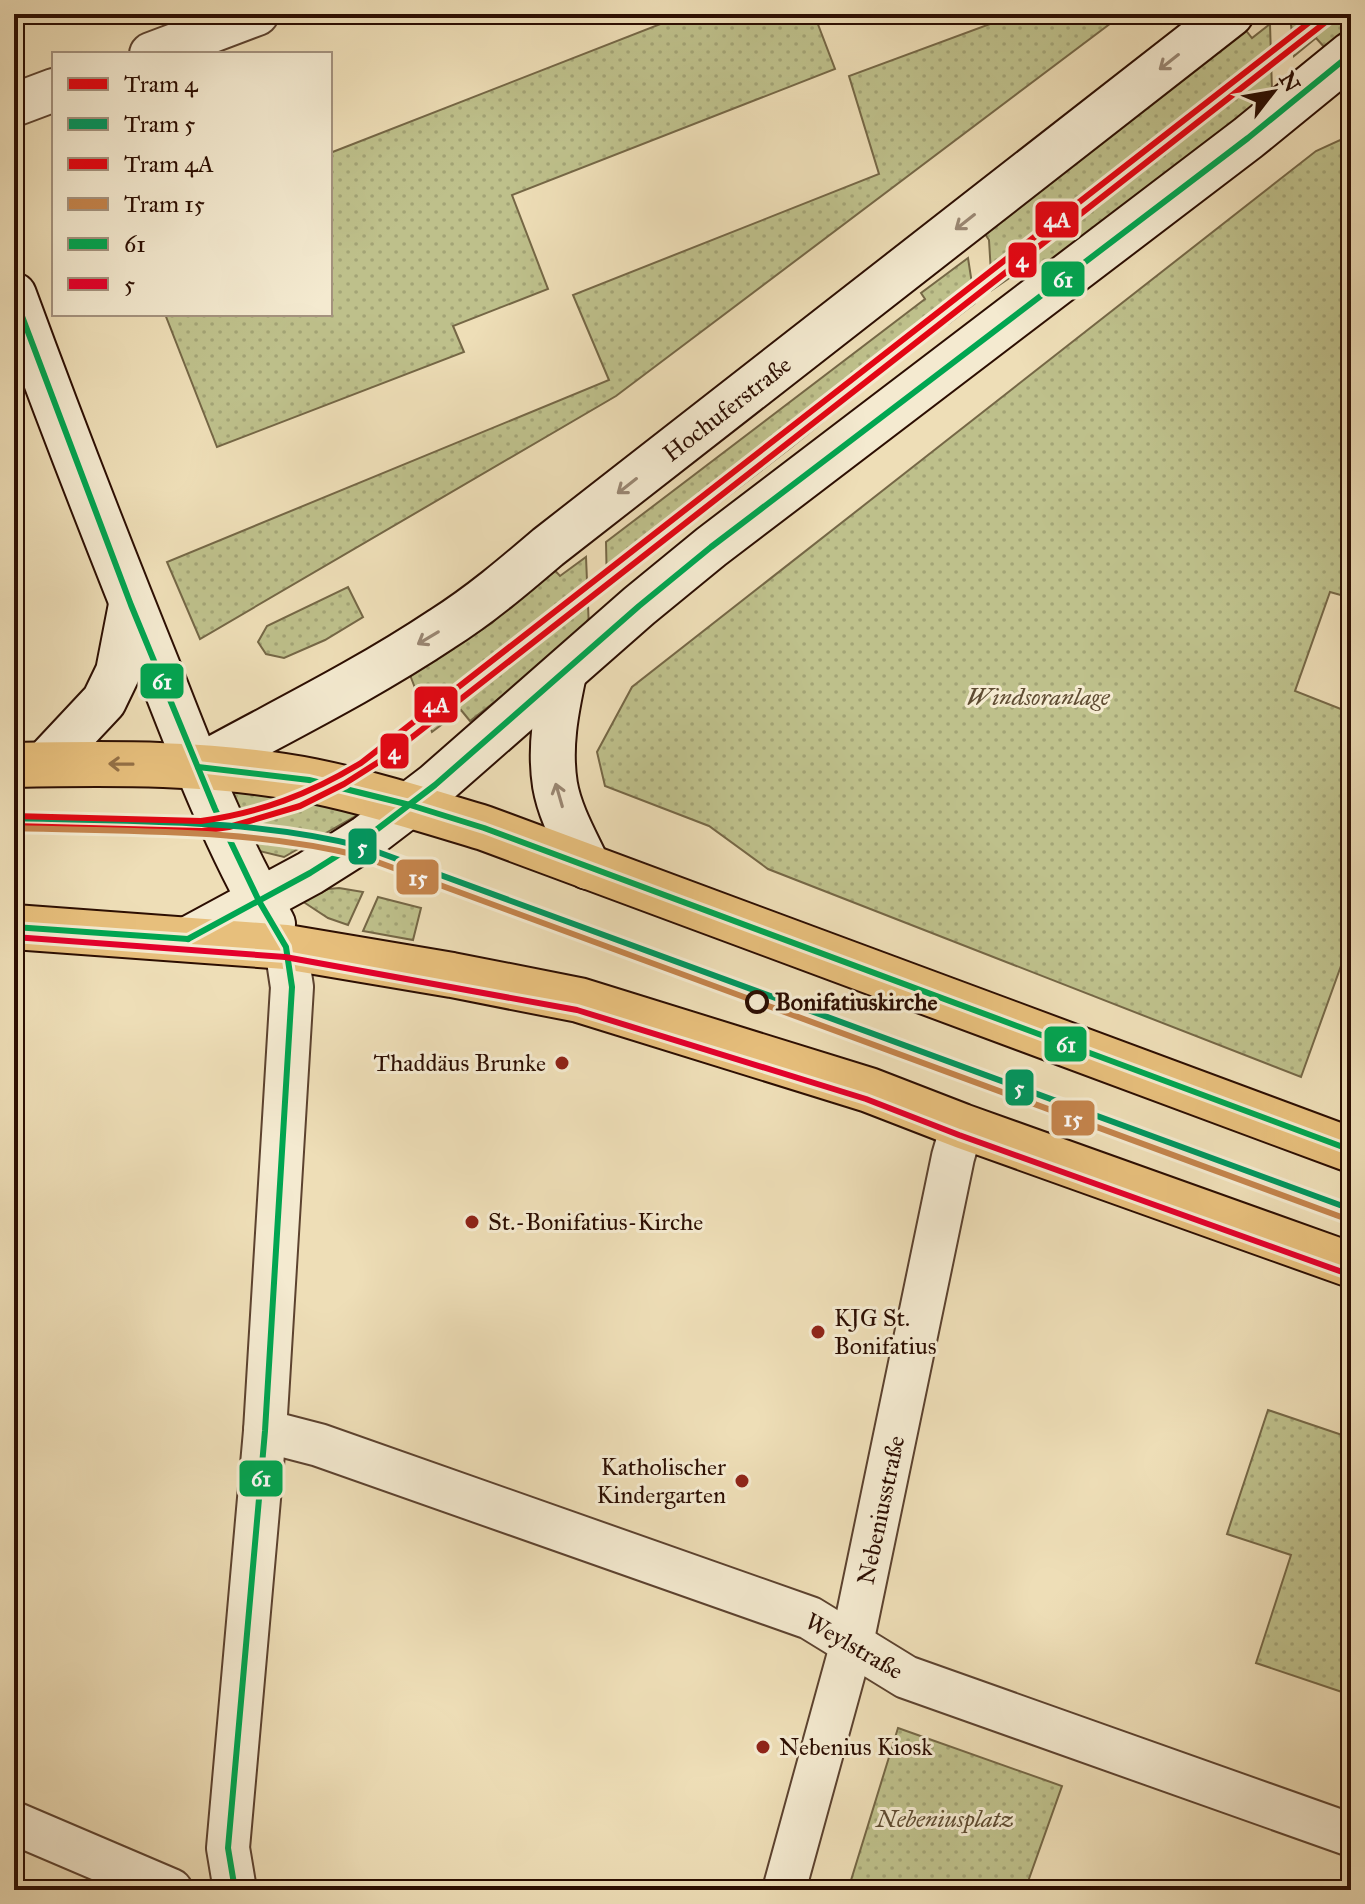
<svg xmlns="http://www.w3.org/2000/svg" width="1365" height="1904" viewBox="0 0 1365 1904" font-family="'IM FELL Great Primer',serif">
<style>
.green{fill:url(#green-dots);stroke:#756746;stroke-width:2}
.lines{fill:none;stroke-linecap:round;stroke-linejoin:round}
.street-casing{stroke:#5c422f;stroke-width:46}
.secondary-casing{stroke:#2c0e02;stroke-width:48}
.primary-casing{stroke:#2c0e02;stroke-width:48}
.street{stroke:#f4ead0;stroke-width:42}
.secondary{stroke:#f4ead0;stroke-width:44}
.primary{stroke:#e7bf7c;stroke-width:44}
.bus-1-casing{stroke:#f4ead0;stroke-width:12}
.bus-2-casing{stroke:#f4ead0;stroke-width:12}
.bus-1{stroke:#00a651;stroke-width:6}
.bus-2{stroke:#e4002b;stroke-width:6}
.tram-1-casing{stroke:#f4ead0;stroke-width:12}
.tram-2-casing{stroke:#f4ead0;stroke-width:12}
.tram-3-casing{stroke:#f4ead0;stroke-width:12}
.tram-4-casing{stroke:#f4ead0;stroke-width:12}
.tram-1{stroke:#e30613;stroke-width:6}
.tram-2{stroke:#00975f;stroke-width:6}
.tram-3{stroke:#e30613;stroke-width:6}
.tram-4{stroke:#c4844c;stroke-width:6}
.oneway{stroke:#9a8773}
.oneway2{stroke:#936f45}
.stop-dot{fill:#f4ead0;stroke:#2c0e02;stroke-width:4}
.poi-dot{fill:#8f2418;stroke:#f4ead0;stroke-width:3}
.labels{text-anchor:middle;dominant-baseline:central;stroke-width:6;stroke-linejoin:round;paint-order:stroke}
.street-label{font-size:24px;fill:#2c0e02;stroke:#f4ead0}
.park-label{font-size:24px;font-style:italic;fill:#5f4c32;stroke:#f4ead0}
.stop-label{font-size:24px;font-weight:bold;fill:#2c0e02;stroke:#f4ead0;text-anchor:start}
.poi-label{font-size:24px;fill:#2c0e02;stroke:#f4ead0;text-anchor:start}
.line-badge{stroke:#f4ead0;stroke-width:3}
.badge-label{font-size:22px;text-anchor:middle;font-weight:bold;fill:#fff}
</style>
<defs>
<pattern id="green-dots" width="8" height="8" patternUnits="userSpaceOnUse" patternTransform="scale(2)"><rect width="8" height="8" fill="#bec08b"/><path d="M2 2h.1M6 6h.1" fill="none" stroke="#a3a476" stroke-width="1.8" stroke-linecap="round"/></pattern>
</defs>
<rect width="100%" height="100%" fill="#eedeb7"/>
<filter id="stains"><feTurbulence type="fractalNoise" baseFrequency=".0025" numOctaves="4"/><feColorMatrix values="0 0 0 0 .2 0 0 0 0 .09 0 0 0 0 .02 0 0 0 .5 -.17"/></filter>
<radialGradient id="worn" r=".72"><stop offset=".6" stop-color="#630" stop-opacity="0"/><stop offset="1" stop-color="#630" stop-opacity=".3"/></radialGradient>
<g class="green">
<polygon points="686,14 814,14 835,69 512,195 548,289 453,326 464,352 217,447 165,314 330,314 330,153"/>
<polygon points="1017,14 1123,14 616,396 200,639 167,562 609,380 573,295 879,174 849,76"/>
<path d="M 1290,14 L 1350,14 C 1351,31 1338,39 1326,49 L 1316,38 L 1294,56 Z"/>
<polygon points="1240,23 1252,38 1270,24 1272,91 1039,273 1031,263 992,290 989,240 981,228"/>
<polygon points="1351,135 1351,598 1330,592 1295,691 1351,713 1351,938 1301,1077 768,869 709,826 605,786 597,752 632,687 1316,151"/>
<polygon points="968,258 975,303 948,324 945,323 789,449 607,589 606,542 925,299 921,293"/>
<polygon points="586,557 589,629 470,721 461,710 432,732 410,675 492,623 550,565 560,576"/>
<polygon points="348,587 363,617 325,640 284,658 266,654 258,642 267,626"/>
<polygon points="231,789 306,798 359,814 284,857 255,850"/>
<polygon points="339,888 363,892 348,925 328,918 302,901 328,889"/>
<polygon points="378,897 421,908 413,940 363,931"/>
<polygon points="1268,1410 1351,1438 1351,1695 1256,1663 1291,1555 1227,1534"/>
<polygon points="898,1728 1062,1786 1025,1890 848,1890"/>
</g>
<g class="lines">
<g class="street-casing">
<g id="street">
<polyline points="151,54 257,14"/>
<polyline points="14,105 54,90"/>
<polyline points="265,1431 319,1445 810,1618 906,1677 1351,1835"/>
<polyline points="14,1823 171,1890"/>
<polyline points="235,1890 228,1848 265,1431 292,987 286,947"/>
<polyline points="784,1890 852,1643 953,1157 962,1126"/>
</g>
</g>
<g class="secondary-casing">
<g id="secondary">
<path d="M 14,295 C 61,423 110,549 161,675 C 194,760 227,845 273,924"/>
<path d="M 564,674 C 556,711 549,747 555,785 C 560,814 576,841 588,867"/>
<polyline points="45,764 104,701 118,672 131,605"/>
<path d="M 198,767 C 280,722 364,681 442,629 C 480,605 514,576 548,547 L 1231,14"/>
<polyline points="188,939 310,873 367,837 435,785 639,606 711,547 1248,138 1351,54"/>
</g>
</g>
<g class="primary-casing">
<g id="primary">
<path d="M 14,765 C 113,763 215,762 313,781 C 371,793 427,811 484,828 L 1351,1150"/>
<polyline points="14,927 286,947 452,975 579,1000 869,1090 962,1126 1351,1265"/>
</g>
</g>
<use href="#street" class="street"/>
<use href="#secondary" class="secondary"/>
<use href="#primary" class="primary"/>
<g class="bus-1-casing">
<g id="bus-1">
<polyline points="14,295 131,605 215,809 259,901 286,947 292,987 265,1431 228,1848 235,1890"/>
<polyline points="198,767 309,780 410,805 484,828 1351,1150"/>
<polyline points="14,927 188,939"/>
<polyline points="188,939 310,873 367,837 435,785 639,606 711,547 1248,138 1351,54"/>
</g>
</g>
<g class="bus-2-casing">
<polyline id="bus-2" points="14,937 285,957 577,1010 866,1099 959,1135 1348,1274"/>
</g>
<use href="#bus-1" class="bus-1"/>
<use href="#bus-2" class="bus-2"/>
<g class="tram-1-casing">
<polyline id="tram-1" points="14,826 202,831 229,827 300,806 344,784 388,756 1336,14"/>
</g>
<g class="tram-2-casing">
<path id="tram-2" d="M 14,818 C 131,822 250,818 364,847 L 1348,1208"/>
</g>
<g class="tram-3-casing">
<path id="tram-3" d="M 14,816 L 201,821 C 260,813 310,794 361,763 L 1320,14"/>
</g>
<g class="tram-4-casing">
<path id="tram-4" d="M 14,828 C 130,832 248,828 361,856 L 1344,1218"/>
</g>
<use href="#tram-1" class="tram-1"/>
<use href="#tram-2" class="tram-2"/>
<use href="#tram-3" class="tram-3"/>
<use href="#tram-4" class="tram-4"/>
</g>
<defs><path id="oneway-shaft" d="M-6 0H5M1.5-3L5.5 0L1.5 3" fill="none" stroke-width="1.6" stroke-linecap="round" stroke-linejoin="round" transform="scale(2)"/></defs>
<g class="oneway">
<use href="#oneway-shaft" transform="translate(1169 62) rotate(142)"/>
<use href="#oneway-shaft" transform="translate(965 222) rotate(142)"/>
<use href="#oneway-shaft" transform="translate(627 486) rotate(142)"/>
<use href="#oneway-shaft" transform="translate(428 638) rotate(149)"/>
<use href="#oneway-shaft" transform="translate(559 795) rotate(-106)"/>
</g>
<use class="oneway2" href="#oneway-shaft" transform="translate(121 764) rotate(-179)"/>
<circle class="stop-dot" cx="757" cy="1002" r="10"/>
<g class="poi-dot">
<circle cx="562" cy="1063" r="8"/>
<circle cx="472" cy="1222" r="8"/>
<circle cx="818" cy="1332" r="8"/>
<circle cx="742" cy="1481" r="8"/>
<circle cx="763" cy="1747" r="8"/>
</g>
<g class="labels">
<g class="street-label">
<text transform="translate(727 409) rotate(-38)">Hochuferstraße</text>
<text transform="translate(881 1510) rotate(-78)">Nebeniusstraße</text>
<text transform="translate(854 1646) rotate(30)">Weylstraße</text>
</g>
<g class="park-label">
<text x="1038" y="697">Windsoranlage</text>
<text x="945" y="1819">Nebeniusplatz</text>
</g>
<g class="stop-label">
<text x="775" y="1002">Bonifatiuskirche</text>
</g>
<g class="poi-label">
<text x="546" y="1063" text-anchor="end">Thaddäus Brunke</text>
<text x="488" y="1222">St.-Bonifatius-Kirche</text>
<text x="834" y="1318">KJG St.<tspan x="834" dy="28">Bonifatius</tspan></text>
<text x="726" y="1467" text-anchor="end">Katholischer<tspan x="726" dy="28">Kindergarten</tspan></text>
<text x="779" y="1747">Nebenius Kiosk</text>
</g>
</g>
<g class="line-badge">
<rect x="1034" y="200" width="46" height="39" rx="8" fill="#e30613"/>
<rect x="1007" y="241" width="31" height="38" rx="8" fill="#e30613"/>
<rect x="1040" y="260" width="46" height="38" rx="8" fill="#00a651"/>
<rect x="139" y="662" width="46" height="38" rx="8" fill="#00a651"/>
<rect x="413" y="685" width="46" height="39" rx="8" fill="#e30613"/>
<rect x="379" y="732" width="31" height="38" rx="8" fill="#e30613"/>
<rect x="347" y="827" width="31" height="39" rx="8" fill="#00975f"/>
<rect x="395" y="858" width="45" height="38" rx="8" fill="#c4844c"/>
<rect x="1043" y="1025" width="45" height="38" rx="8" fill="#00a651"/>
<rect x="1004" y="1068" width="31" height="39" rx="8" fill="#00975f"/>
<rect x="1050" y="1099" width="46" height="38" rx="8" fill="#c4844c"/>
<rect x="238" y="1459" width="46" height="39" rx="8" fill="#00a651"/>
</g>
<g class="badge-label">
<text x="1057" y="227">4A</text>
<text x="1022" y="267">4</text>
<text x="1063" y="287">61</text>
<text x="162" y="689">61</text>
<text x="436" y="712">4A</text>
<text x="394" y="759">4</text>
<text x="362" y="854">5</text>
<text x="418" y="885">15</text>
<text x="1066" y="1052">61</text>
<text x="1019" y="1095">5</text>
<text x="1073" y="1126">15</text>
<text x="261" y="1486">61</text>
</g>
<rect width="1365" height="1904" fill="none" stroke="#eedeb7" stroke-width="48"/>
<rect x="16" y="16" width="1333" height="1872" fill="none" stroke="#2c0e02" stroke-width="4"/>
<rect x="24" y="24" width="1317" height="1856" fill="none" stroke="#2c0e02" stroke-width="2"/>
<rect x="52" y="52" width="280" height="264" fill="#f4ead0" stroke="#a4927e" stroke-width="2"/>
<rect x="68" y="78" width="40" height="12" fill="#e30613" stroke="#a4927e" stroke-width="2"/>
<text x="124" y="92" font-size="24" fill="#2c0e02">Tram 4</text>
<rect x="68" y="118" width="40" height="12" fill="#00975f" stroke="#a4927e" stroke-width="2"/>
<text x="124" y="132" font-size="24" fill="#2c0e02">Tram 5</text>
<rect x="68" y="158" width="40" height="12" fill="#e30613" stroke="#a4927e" stroke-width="2"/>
<text x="124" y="172" font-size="24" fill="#2c0e02">Tram 4A</text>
<rect x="68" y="198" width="40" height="12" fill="#c4844c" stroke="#a4927e" stroke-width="2"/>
<text x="124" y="212" font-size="24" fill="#2c0e02">Tram 15</text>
<rect x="68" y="238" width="40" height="12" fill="#00a651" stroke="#a4927e" stroke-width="2"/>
<text x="124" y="252" font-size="24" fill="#2c0e02">61</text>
<rect x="68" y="278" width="40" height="12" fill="#e4002b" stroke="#a4927e" stroke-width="2"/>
<text x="124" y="292" font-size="24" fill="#2c0e02">5</text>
<g transform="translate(1273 92) rotate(59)" stroke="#f4ead0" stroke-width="6" paint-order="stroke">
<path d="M0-6L14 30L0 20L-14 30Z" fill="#2c0e02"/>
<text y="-12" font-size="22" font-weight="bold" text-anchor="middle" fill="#2c0e02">N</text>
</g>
<rect width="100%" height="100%" filter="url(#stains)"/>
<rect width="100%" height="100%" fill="url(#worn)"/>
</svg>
